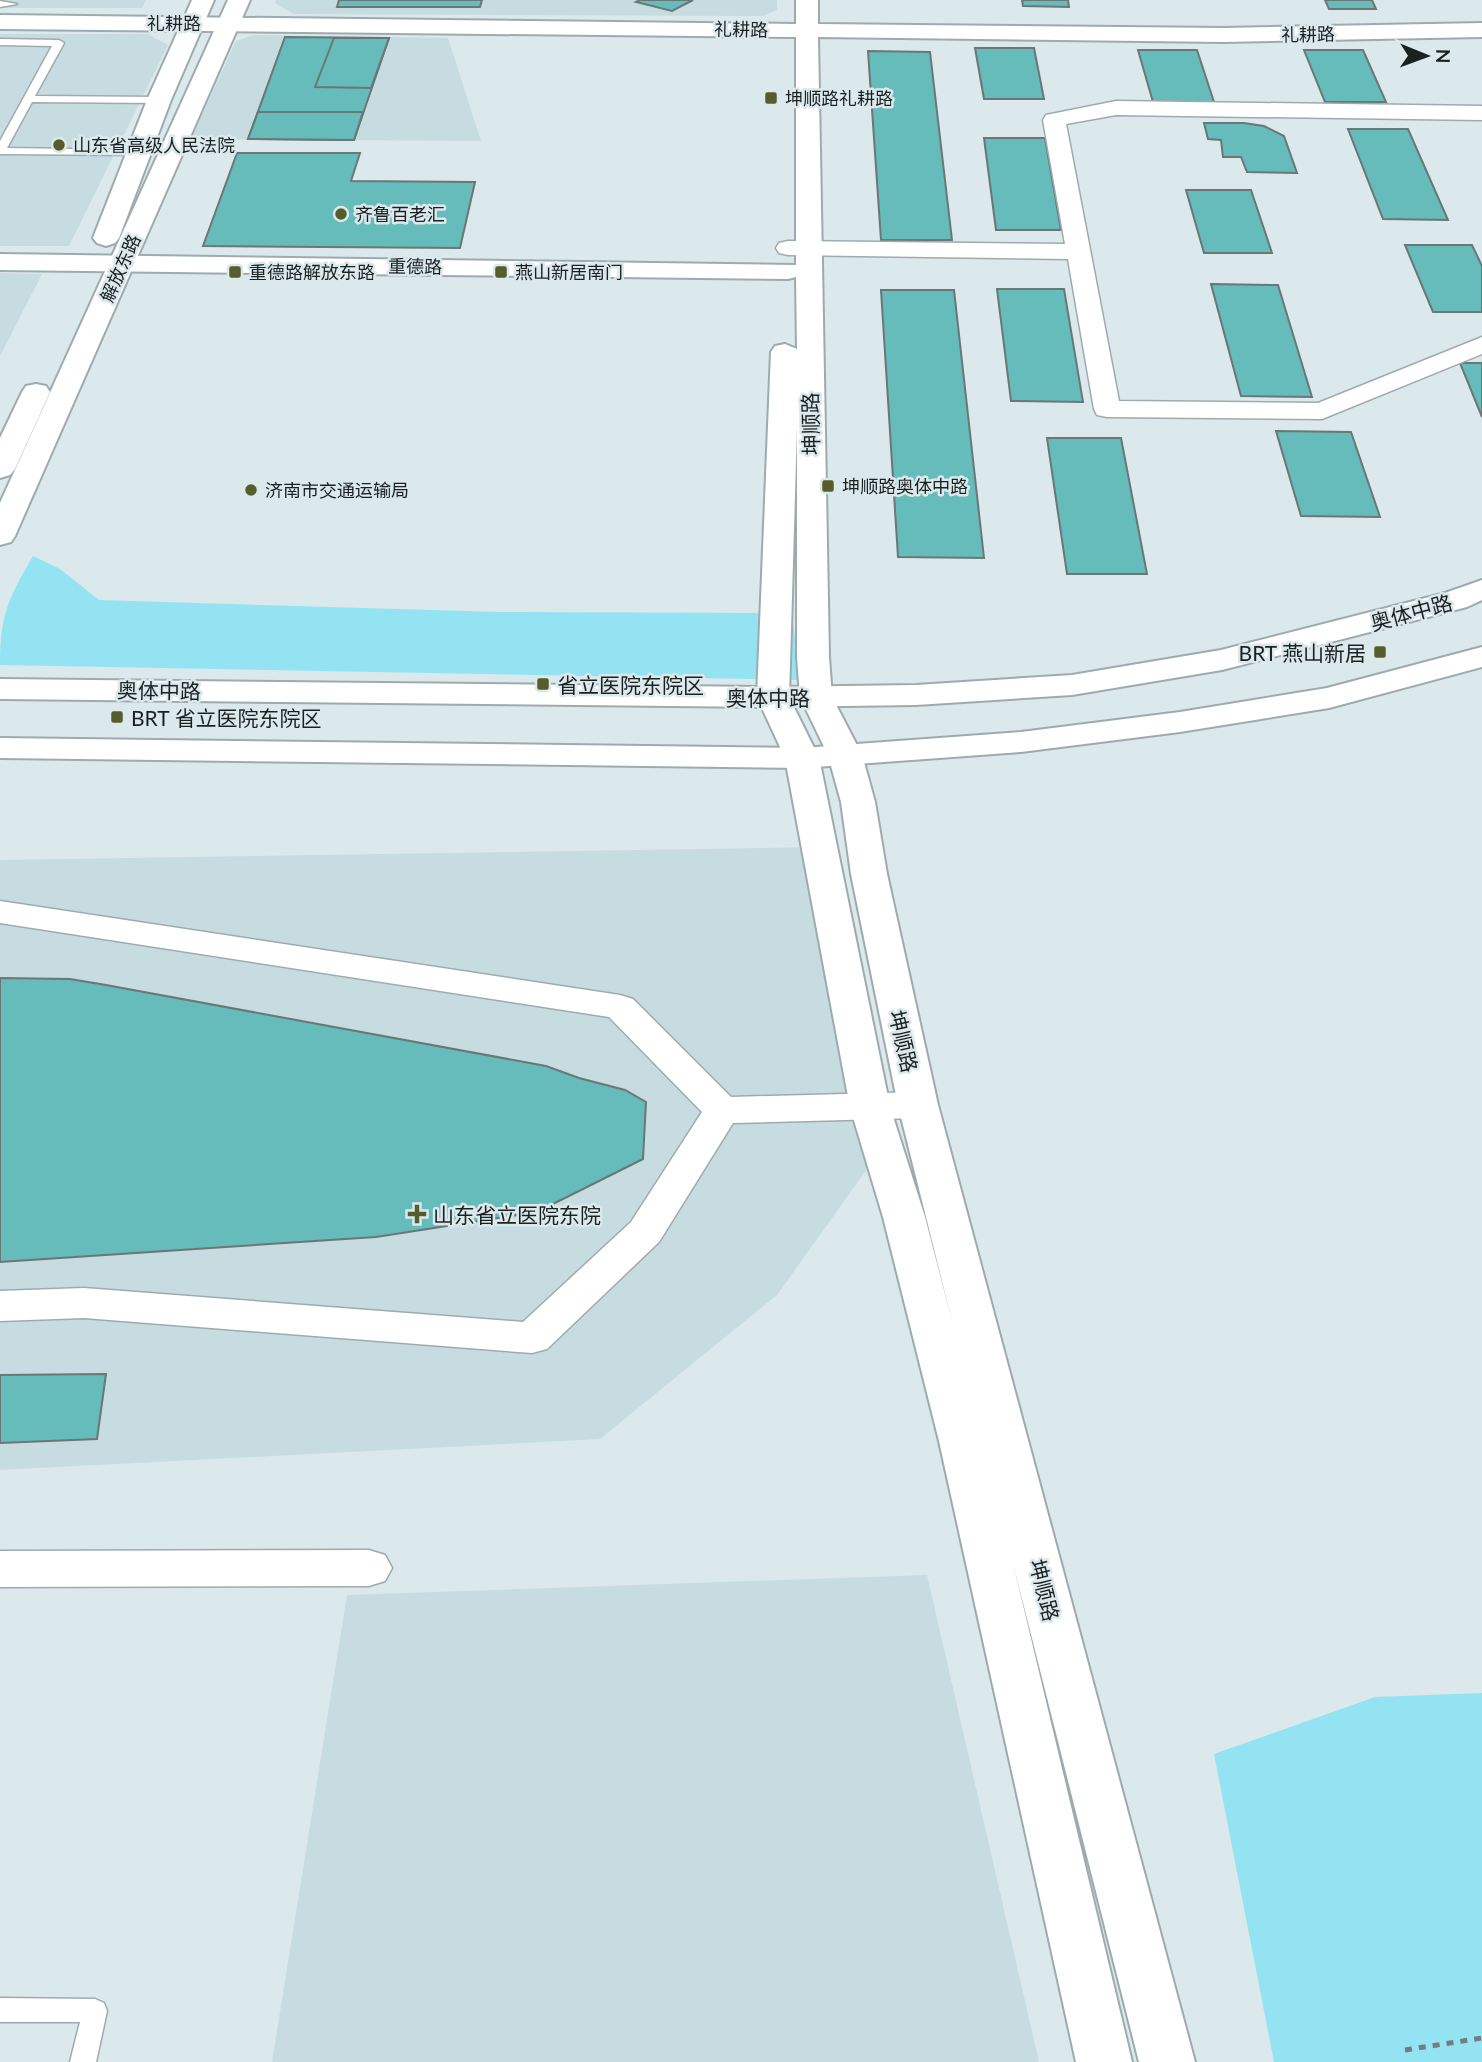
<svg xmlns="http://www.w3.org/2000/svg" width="1482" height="2062" viewBox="0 0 1482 2062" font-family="Lato,'Noto Sans SC',sans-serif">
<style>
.built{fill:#c6dce1}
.green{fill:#94e3f3}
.building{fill:#65bcba;stroke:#6a7776;stroke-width:2}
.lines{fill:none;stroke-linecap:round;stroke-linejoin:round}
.lane-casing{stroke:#9eabae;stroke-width:3}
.street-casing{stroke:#9eabae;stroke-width:3}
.secondary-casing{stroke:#9eabae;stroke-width:4}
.primary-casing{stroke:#9eabae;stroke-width:4}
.path{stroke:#737c7e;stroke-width:5;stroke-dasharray:7 7;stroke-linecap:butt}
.lane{fill:#fff;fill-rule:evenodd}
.street{fill:#fff;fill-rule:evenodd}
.secondary{fill:#fff;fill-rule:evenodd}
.primary{fill:#fff;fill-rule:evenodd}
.poi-dot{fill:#555d2c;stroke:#dbe9ec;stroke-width:2.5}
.labels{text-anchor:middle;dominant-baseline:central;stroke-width:5;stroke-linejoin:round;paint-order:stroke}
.far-street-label{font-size:18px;fill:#1b2021;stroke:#dbe9ec}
.far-poi-label{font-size:18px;fill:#1b2021;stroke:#dbe9ec;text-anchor:start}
.street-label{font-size:21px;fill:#1b2021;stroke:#dbe9ec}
.poi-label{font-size:21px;fill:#1b2021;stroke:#dbe9ec;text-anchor:start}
</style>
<rect width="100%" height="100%" fill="#dbe9ec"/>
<g class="built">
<polygon points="0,0 146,0 142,8 0,8"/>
<polygon points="276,0 777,0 777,10 763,16 294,14 275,3"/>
<polygon points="0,34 148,34 168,45 69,246 0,246"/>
<polygon points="254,35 448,38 481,141 191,139 236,41"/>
<polygon points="0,273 42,274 0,356"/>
<polygon points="820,847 892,1134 777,1295 600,1439 0,1470 0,860"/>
<polygon points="927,1575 1039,2062 272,2062 347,1595"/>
</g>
<g class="green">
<path d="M 33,556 L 60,569 L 99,600 L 500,612 L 792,613 L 800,680 L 0,665 C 0,615 8,599 33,556 Z"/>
<polygon points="1482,1693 1482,2062 1274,2062 1214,1754 1375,1697"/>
</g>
<g class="building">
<polygon points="339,0 482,0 480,7 337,7"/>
<polygon points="640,0 693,0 672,11 636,2"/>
<polygon points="1022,0 1068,0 1069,7 1023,6"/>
<polygon points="1325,0 1372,0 1376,9 1329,9"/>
<polygon points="285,37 389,38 354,140 248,139"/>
<polygon points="334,38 389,38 371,88 315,87"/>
<polygon points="975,48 1034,48 1044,99 984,99"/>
<polygon points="1138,50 1197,50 1214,102 1153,102"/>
<polygon points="1304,50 1363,50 1386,102 1325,102"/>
<polygon points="868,51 930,52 952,240 881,240"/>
<polygon points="258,112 363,112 354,140 248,139"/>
<polygon points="1204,123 1244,123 1264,126 1284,136 1297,173 1247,172 1241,157 1223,157 1221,140 1208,139"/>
<polygon points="1348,129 1408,129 1448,220 1383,219"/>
<polygon points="984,138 1045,138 1061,230 996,230"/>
<polygon points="237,153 360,153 351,181 475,182 460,248 203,246"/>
<polygon points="1186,190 1251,190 1272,253 1204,253"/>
<polygon points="1405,245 1472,245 1482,266 1482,312 1433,312"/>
<polygon points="1211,284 1278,285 1312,397 1241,396"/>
<polygon points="997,289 1064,289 1083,402 1011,401"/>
<polygon points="881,290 954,290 984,558 898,557"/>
<polygon points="1460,363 1482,363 1482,417"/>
<polygon points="1276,431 1351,432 1380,517 1301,516"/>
<polygon points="1047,438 1121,438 1147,574 1067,574"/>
<polygon points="0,978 70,979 106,985 546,1066 579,1078 625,1090 646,1102 643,1159 537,1212 376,1237 0,1262"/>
<polygon points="106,1374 97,1439 0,1443 0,1375"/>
</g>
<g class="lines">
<g class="lane-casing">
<g id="lane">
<polygon points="0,1 17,4 0,7"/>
<polygon points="0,39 59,40 64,43 35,96 159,97 164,100 159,103 32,102 7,148 139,150 144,153 143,155 0,154 0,141 52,46 0,45"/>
<polygon points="0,1998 95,1999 104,2003 107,2011 96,2062 70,2062 80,2022 0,2022"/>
</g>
</g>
<g class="street-casing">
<g id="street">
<polygon points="1116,101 1482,106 1482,120 1116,115 1066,124 1119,401 1318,403 1482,337 1482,354 1322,419 1107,417 1097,415 1094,409 1068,259 788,255 779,253 776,248 779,243 788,241 1065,244 1043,120 1046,115"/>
<polygon points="0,901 620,995 633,999 731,1097 918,1092 931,1096 937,1105 931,1114 918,1118 733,1123 659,1242 547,1349 532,1353 84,1318 0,1321 0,1291 84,1288 523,1322 631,1222 702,1112 609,1017 0,923"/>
<polygon points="369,1550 385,1555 392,1568 385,1581 369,1586 0,1587 0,1551"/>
</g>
</g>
<g class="secondary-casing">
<path id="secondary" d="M 796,0 L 818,0 L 818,24 L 1224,28 L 1482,23 L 1482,37 L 1224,42 L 818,37 L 829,657 L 832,697 L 862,755 L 875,802 L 887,874 L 938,1105 L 1195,2062 L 1139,2062 L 1013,1563 L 1132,2062 L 1076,2062 L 939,1441 L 883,1217 L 850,1107 L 785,758 L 757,697 L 771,352 L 775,346 L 785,344 L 797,349 L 796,277 L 788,279 L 0,270 L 0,254 L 796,265 L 796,37 L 0,29 L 0,15 L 796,24 ZM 797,428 L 797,657 L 800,697 L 828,755 L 841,802 L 851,874 L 898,1105 L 952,1321 L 925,1217 L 890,1107 L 819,758 L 789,697 Z"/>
</g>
<g class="primary-casing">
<g id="primary">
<polygon points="192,0 214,0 171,100 119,238 115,243 106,246 97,243 93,238 147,100"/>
<polygon points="228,0 250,0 15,536 11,542 0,545 0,503"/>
<polygon points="36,384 46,386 50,392 15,469 10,475 0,478 0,438 22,392 26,386"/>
<polygon points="1482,580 1482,600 1467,607 1222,670 1072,695 916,705 773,707 0,699 0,679 773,687 916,685 1072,675 1221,650 1445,593"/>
<polygon points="1482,647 1482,667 1329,708 1180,732 1021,752 802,768 0,758 0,738 802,748 1021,732 1180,712 1327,688"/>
</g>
</g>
<polyline class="path" points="1405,2050 1482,2038"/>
<use href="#lane" class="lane"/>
<use href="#street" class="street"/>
<use href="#secondary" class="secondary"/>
<use href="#primary" class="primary"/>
</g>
<g class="poi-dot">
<rect x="764" y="91" width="14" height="14" rx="3.5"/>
<circle cx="59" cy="145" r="7"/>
<circle cx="341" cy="214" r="7"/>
<rect x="228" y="265" width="14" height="14" rx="3.5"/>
<rect x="494" y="265" width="14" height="14" rx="3.5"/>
<rect x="821" y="479" width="14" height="14" rx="3.5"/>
<circle cx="251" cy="490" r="7"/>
<rect x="1373" y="645" width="14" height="14" rx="3.5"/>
<rect x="536" y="677" width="14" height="14" rx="3.5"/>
<rect x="110" y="710" width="14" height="14" rx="3.5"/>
<path d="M413.5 1203.5h7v7h7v7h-7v7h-7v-7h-7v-7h7z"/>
</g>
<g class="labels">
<g class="far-street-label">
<text x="174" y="23">礼耕路</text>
<text transform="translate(741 29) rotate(1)">礼耕路</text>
<text transform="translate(1308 34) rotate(-1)">礼耕路</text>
<text transform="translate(415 266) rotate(1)">重德路</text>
<text transform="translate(120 268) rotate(-66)">解放东路</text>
</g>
<g class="far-poi-label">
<text x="785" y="98">坤顺路礼耕路</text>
<text x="73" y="145">山东省高级人民法院</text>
<text x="355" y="214">齐鲁百老汇</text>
<text x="249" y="272">重德路解放东路</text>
<text x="515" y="272">燕山新居南门</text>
<text x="842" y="486">坤顺路奥体中路</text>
<text x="265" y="490">济南市交通运输局</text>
</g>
<g class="street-label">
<text transform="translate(810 424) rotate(-91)">坤顺路</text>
<text transform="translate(1411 612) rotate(-15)">奥体中路</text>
<text transform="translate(159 690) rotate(1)">奥体中路</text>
<text x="768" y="697">奥体中路</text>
<text transform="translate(904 1041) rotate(77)">坤顺路</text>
<text transform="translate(1045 1590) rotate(76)">坤顺路</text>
</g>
<g class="poi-label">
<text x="1366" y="652" text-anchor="end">BRT 燕山新居</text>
<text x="557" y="684">省立医院东院区</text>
<text x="131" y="717">BRT 省立医院东院区</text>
<text x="433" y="1214">山东省立医院东院</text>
</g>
</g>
<g transform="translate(1426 56) rotate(91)" stroke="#dbe9ec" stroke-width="5" paint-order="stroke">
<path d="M0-5L12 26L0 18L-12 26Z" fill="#1b2021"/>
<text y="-10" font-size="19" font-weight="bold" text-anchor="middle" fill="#1b2021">N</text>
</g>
</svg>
